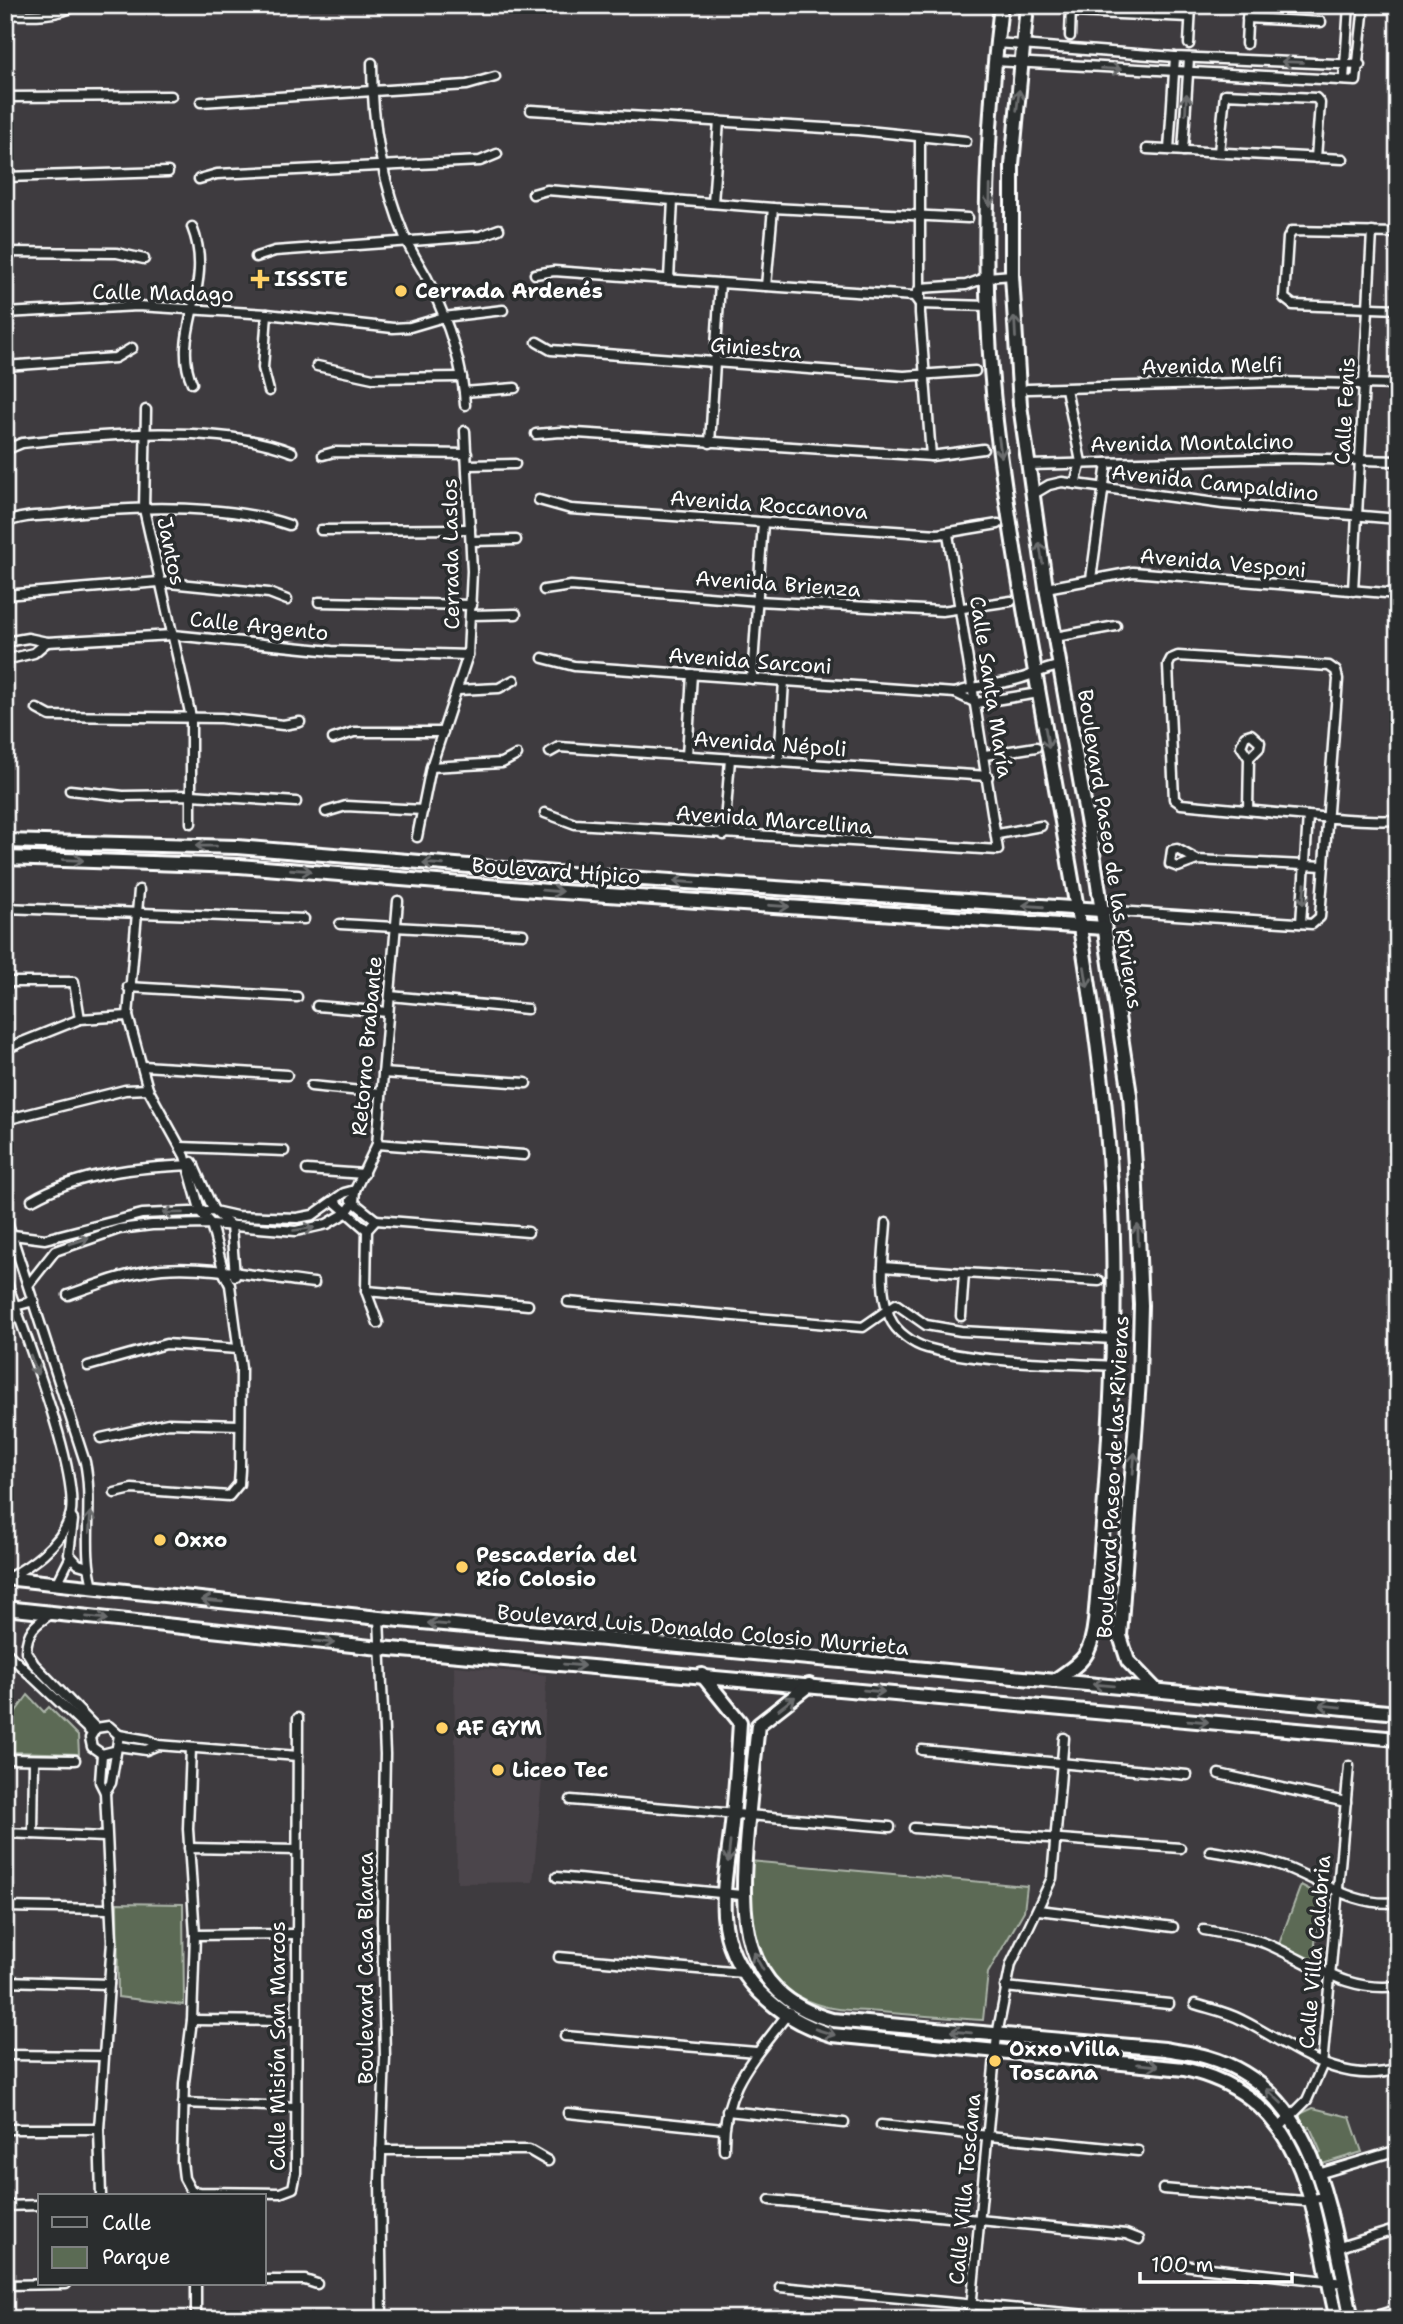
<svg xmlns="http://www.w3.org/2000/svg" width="1403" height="2324" viewBox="0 0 1403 2324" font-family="'Shantell Sans',sans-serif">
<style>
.built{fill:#4c454b}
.green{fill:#5b6b54;stroke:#adb5aa;stroke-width:2}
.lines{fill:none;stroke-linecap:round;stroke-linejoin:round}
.street-casing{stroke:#fff;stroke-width:13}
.secondary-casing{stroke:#fff;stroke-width:18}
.street{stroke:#2a2d2e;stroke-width:8}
.secondary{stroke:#2a2d2e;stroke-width:12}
.oneway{stroke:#6a6c6d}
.poi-dot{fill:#ffd166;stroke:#2a2d2e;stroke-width:2.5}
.labels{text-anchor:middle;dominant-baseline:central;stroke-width:7;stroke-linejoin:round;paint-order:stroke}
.poi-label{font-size:21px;font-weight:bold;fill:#fff;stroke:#2a2d2e;text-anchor:start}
.street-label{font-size:21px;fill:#fff;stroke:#2a2d2e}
</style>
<rect width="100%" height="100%" fill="#3e3b3f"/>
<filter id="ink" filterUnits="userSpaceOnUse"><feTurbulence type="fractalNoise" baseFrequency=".0143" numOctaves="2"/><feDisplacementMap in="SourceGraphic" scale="14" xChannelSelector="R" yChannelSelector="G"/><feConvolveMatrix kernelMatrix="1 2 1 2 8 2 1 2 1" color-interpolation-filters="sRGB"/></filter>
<g filter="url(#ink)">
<polygon class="built" points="454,1666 546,1675 544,1757 533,1882 457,1883"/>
<g class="green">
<polygon points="28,1695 44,1712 49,1707 78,1736 79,1754 12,1752 14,1714"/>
<path d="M 749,1861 L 1027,1886 L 1024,1911 L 988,1973 L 983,2020 C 948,2018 914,2015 880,2012 C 859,2010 836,2011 816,2004 C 751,1984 746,1918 749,1861 Z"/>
<polygon points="1301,1885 1320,1895 1313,1964 1279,1944"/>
<polygon points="117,1903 183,1904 184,2005 118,1997"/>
<polygon points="1313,2108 1350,2117 1362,2152 1319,2165 1315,2155 1321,2152 1310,2127 1304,2129 1298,2119 1300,2114"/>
</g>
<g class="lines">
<g class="street-casing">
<g id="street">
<polyline points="1071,12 1190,17"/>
<path d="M 5,14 C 28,15 56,17 77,5"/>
<polyline points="1247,18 1321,22"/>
<polyline points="1070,36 1071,5"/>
<polyline points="996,43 1175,57 1360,65"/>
<polyline points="1189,44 1191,5"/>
<polyline points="1246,44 1248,5"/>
<polyline points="994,61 1356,81 1364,5"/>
<path d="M 372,63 C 372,126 382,182 406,240 C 412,253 420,265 427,278 C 446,317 463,361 465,405"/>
<polyline points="1344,80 1349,5"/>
<polyline points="5,97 171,96"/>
<polyline points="201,102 467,85 495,77"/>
<polyline points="531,110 858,130 966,141"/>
<polyline points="1147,149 1343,159"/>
<polyline points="1169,150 1175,57"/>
<polyline points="1183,151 1189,58"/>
<polyline points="1219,152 1225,94 1316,98 1320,103 1316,158"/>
<polyline points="5,177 168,172"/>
<polyline points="199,179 217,174 480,161 497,154"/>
<polyline points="533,194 547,190 773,208 968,218"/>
<polyline points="713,203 719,121"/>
<polyline points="1398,233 1292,231 1288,238 1284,298 1293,305 1398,309"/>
<polyline points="5,252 117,253 144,259"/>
<polyline points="256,257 275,251 480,236 499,229"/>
<polyline points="535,274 554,271 720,283 710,443"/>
<polyline points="669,279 673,200"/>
<polyline points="720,283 914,296 920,304 988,306"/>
<polyline points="766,286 773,208"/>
<polyline points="918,291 920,288 966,285 988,277 1012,275"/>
<polyline points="5,313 138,306 267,314 393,328 410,327 444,317 503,310"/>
<polyline points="267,314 263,368 269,391"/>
<polyline points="537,342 551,350 904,376 975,371"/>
<polyline points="5,366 115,358 132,348"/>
<polyline points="317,366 373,378 462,377"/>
<path d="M 192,383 C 170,333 216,286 192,227"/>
<polyline points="1028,389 1279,382 1398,385"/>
<polyline points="1066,389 1081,462 1075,484"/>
<polyline points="464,392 515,388"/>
<polyline points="146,410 144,509 191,717 191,823"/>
<polyline points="536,434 561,432 931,456 920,313 920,137"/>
<path d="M 5,450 L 22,443 C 101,435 218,423 292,452"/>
<polyline points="323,455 334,452 467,454"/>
<polyline points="931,456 983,449"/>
<polyline points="468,465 515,464"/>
<polyline points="1029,465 1291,458 1398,461"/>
<polyline points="1032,495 1049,485 1062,482 1223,504 1398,519"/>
<polyline points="539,500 571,509 938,534 998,524"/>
<path d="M 5,523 C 20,516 37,516 53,515 C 121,507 224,502 289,525"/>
<polyline points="321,530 470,529"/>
<polyline points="471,541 516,540"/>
<polyline points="1091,579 1107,463"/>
<polyline points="1046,588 1133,572 1398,594"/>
<polyline points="544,590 571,586 758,601 942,611 1011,601"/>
<polyline points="1353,591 1372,232"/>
<polyline points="5,595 159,582 269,593 287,600"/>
<polyline points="319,602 472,605"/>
<polyline points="472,615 516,614"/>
<polyline points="1055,637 1116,626"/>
<polyline points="5,642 28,638 47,642 173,635 332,651 468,655"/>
<polyline points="543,658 574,666 955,693 976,703 1039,693"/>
<polyline points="5,660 34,653 47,642"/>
<polyline points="752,679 763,523"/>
<polyline points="458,690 499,688 514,680"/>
<path d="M 955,693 C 977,685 1000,685 1022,678 C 1035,674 1043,669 1059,666"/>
<polyline points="37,709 50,716 221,718 283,725 300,722"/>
<polyline points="333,739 354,732 443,732"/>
<polyline points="550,752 559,747 988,776"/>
<polyline points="985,755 1036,747"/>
<polyline points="687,756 692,674"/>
<polyline points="779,762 784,681"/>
<polyline points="431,767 502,763 517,755"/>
<polyline points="70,790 123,796 192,795 296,802"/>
<polyline points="1248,810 1249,758 1241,746 1245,736 1251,734 1260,742 1259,748 1249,758"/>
<polyline points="326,812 346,806 423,810"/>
<polyline points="545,813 575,824 998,850 948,534"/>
<polyline points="998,834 1041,826"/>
<polyline points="724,835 730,759"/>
<polyline points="417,837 431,767 468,655 472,571 465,431"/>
<polyline points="1197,860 1177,849 1172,850 1170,864 1178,867 1197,860 1324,866"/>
<polyline points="5,908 304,919"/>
<path d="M 1101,910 L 1312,924 L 1320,917 C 1326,838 1332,758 1338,679 L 1336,671 L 1329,666 L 1178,656 L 1171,659 L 1168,665 L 1174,799 L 1181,804 L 1308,816 C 1338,818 1368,822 1398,820"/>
<polyline points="1301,923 1308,816"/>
<polyline points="340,924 523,934"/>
<polyline points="5,982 74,982 80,1019"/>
<polyline points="128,987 297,997"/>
<polyline points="390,996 527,1009"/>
<polyline points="317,1006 388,1012"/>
<polyline points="5,1049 80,1019 128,1016"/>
<polyline points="143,1066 287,1075"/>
<polyline points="383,1073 526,1083"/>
<polyline points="311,1086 381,1093"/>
<polyline points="5,1120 125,1090 148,1089"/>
<polyline points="377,1144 524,1155"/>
<polyline points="181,1147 284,1151"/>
<polyline points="192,1162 214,1211 231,1226 235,1276"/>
<polyline points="307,1170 364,1174"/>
<path d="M 32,1200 C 80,1172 140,1167 194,1165"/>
<polyline points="351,1200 376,1220"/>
<polyline points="335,1202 367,1230"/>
<path d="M 5,1215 L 85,1462 C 94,1505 81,1549 94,1589"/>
<polyline points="376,1220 528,1232"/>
<polyline points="376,1220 367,1230 366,1291 378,1323"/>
<path d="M 886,1223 C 884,1254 878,1289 890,1318 C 896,1332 913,1344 927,1348 C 984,1364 1055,1362 1114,1366"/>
<polyline points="13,1235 45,1239 142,1214 214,1211 236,1216 297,1218 313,1215 344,1193 355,1190"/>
<polyline points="883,1267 964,1273 961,1316"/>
<polyline points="964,1273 1099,1281"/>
<path d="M 5,1277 C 20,1324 85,1481 69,1520 C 60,1545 30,1566 8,1578"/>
<polyline points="29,1284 55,1251 119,1229 152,1225 211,1224 296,1231 327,1224 346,1213 354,1202 355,1190 377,1144 398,901"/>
<polyline points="366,1291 528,1305"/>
<path d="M 68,1295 C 99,1284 129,1272 162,1269 C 211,1265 265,1278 314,1283"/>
<polyline points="568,1302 863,1327 896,1304 926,1325 961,1331 1114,1339"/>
<polyline points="15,1306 34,1301"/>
<polyline points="88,1366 166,1344 238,1349"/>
<polyline points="101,1438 168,1423 240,1425"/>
<polyline points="115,1493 132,1489 229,1496 239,1484 240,1469 241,1368 230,1285 224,1273 211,1224 201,1213 185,1156 148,1089 128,1016 139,890"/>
<polyline points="70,1516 73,1520 69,1554 78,1564 88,1567"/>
<polyline points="57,1584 70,1558"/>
<path d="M 51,1614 C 35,1624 27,1631 26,1651 L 34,1664 L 96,1728"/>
<polyline points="379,1618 385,1754 382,1921 385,2057 380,2180 382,2319"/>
<polyline points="5,1651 92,1733"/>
<polyline points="119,1735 148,1740 158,1745 298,1756"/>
<polyline points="118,1746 146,1750 158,1745"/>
<polyline points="191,1748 188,1829 195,1935 192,2020 184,2083 182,2161 184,2178 191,2191 199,2192 280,2193 293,2188 296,2173 298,1718"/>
<polyline points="5,1749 9,1687"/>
<polyline points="922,1750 1187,1775"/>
<polyline points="5,1759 75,1760"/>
<polyline points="1219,1774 1346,1802"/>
<polyline points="105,1792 111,1783 119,1735 109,1726 96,1728 90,1738 92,1747 102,1754 114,1751"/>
<polyline points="571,1800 890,1827"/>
<polyline points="914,1828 1180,1848"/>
<polyline points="5,1833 105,1837"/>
<polyline points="33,1834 34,1760"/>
<polyline points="189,1848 297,1850"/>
<path d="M 1210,1851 C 1235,1855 1261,1858 1285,1867 C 1321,1881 1357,1908 1398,1902"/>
<polyline points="557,1877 741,1895"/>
<polyline points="5,1907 108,1909"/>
<polyline points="1039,1910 1173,1927"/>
<path d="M 1204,1930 C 1224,1934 1248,1936 1267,1944 C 1312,1963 1346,1993 1398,1986"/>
<polyline points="195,1935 296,1934"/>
<polyline points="559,1957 743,1973"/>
<polyline points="5,1981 109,1984"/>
<polyline points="1005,1987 1169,2004"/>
<path d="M 1195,2004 C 1211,2009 1227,2012 1242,2020 C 1292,2045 1338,2087 1398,2069"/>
<polyline points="192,2020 295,2021"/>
<polyline points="565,2036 756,2052"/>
<polyline points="5,2055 103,2056"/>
<polyline points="183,2103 295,2107"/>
<polyline points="727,2111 844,2123"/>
<polyline points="568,2113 723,2129"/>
<polyline points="881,2125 1138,2151"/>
<polyline points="1280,2127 1307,2100 1322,2066 1349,1766"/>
<polyline points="5,2129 99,2129"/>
<polyline points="381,2150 529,2150 548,2161"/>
<path d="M 724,2150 C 722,2087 754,2059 789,2012"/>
<polyline points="1318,2174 1398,2150"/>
<polyline points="1163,2189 1304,2201 1324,2197"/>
<polyline points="101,2196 99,2129 112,1941 105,1792 100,1782 102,1754"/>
<polyline points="770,2200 1126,2234 1139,2239"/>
<polyline points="5,2206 40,2205"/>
<polyline points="1336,2248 1398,2229"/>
<polyline points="1164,2263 1344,2283"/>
<polyline points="264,2280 305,2280 317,2284"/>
<polyline points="196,2284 196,2319"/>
<polyline points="5,2285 66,2284"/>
<polyline points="780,2287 1130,2319"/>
<polyline points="970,2319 997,2035 1011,1964 1052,1878 1064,1738"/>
<polyline points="1368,2319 1398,2309"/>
</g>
</g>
<g class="secondary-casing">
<g id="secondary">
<path d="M 1001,5 C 984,150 980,301 999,446 C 1027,659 1077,869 1102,1083 C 1124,1262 1111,1442 1095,1621 C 1091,1657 1083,1661 1054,1681"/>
<polyline points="1027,5 1012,165 1012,275 1020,405 1046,588 1094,859 1130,1095 1135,1165 1141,1305 1139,1381 1120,1636 1128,1661 1155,1689"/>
<polyline points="5,841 237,847 568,874 1101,910"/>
<polyline points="5,858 239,866 548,891 1104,928"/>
<polyline points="5,1578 379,1618 1398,1713"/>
<polyline points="5,1608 380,1648 1398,1739"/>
<path d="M 702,1675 L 740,1722 C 738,1756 736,1790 732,1824 C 729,1854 722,1885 724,1915 C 728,1976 777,2018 832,2035 L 1184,2069 C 1312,2098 1311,2212 1337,2319"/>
<path d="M 809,1685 L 758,1725 C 754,1761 750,1796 747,1832 C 740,1912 737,1993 832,2020 L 1165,2049 C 1179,2052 1194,2053 1207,2057 C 1322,2090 1330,2221 1352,2319"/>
</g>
</g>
<use href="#street" class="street"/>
<use href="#secondary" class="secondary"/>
</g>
<defs><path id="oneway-shaft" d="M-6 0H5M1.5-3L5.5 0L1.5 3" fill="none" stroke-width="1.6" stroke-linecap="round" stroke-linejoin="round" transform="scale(1.75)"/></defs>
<g class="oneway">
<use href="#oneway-shaft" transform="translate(1292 62) rotate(-178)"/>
<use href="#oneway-shaft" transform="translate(1111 69) rotate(3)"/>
<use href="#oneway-shaft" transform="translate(1018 100) rotate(-83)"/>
<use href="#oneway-shaft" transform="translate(1186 104) rotate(-87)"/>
<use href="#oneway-shaft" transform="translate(990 196) rotate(91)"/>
<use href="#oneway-shaft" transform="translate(1015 327) rotate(-93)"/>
<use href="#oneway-shaft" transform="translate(1000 447) rotate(82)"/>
<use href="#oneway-shaft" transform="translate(1041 553) rotate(-99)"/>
<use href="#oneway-shaft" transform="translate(1047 738) rotate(80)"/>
<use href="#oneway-shaft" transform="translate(206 846) rotate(-179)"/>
<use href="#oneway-shaft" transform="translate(73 860) rotate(2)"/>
<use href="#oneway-shaft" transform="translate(433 864) rotate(-176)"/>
<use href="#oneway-shaft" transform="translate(301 870) rotate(4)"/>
<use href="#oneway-shaft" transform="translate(684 882) rotate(-176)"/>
<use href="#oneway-shaft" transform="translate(552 891) rotate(5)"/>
<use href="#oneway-shaft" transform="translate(1304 894) rotate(95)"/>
<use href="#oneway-shaft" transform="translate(779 906) rotate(4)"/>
<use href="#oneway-shaft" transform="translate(1033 906) rotate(-176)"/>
<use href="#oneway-shaft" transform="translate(1086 977) rotate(81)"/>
<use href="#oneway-shaft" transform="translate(173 1213) rotate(179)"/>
<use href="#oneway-shaft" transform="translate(304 1229) rotate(-8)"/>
<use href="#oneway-shaft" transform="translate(1138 1235) rotate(-92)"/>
<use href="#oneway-shaft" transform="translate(79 1241) rotate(-17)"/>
<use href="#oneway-shaft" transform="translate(34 1365) rotate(70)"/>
<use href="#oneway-shaft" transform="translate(1134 1463) rotate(-85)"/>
<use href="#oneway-shaft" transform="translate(90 1522) rotate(-87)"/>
<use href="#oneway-shaft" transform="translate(212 1601) rotate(-175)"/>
<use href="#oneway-shaft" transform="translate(97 1618) rotate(6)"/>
<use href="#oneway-shaft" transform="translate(438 1624) rotate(-175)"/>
<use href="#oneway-shaft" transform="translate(324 1642) rotate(6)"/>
<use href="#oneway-shaft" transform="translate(574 1665) rotate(5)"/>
<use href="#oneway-shaft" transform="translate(1103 1685) rotate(-175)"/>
<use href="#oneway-shaft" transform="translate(874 1691) rotate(5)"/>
<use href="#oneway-shaft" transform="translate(787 1703) rotate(-38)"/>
<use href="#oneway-shaft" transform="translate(1330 1706) rotate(-174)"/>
<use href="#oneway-shaft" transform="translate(1198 1721) rotate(5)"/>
<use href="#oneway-shaft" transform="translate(729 1852) rotate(96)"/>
<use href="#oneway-shaft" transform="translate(758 1961) rotate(-119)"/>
<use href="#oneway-shaft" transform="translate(825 2032) rotate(17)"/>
<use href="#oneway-shaft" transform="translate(961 2032) rotate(-175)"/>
<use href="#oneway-shaft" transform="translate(1148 2065) rotate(6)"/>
<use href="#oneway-shaft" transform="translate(1274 2096) rotate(-137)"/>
</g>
</g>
<g class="poi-dot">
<path d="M256.5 268.5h7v7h7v7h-7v7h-7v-7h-7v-7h7z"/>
<circle cx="401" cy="291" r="7"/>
<circle cx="160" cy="1540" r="7"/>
<circle cx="462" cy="1567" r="7"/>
<circle cx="442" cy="1728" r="7"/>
<circle cx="498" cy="1770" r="7"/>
<circle cx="995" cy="2061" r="7"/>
</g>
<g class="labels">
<g class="poi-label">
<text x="274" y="279">ISSSTE</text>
<text x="415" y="291">Cerrada Ardenés</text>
<text x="174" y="1540">Oxxo</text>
<text x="476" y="1555">Pescadería del<tspan x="476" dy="24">Río Colosio</tspan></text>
<text x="456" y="1728">AF GYM</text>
<text x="512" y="1770">Liceo Tec</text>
<text x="1009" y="2049">Oxxo Villa<tspan x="1009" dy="24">Toscana</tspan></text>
</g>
<g class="street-label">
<text transform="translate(163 293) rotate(1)">Calle Madago</text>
<text transform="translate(756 348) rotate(4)">Giniestra</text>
<text transform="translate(1212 366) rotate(-1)">Avenida Melfi</text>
<text transform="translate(1345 411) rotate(-87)">Calle Fenis</text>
<text transform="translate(1192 443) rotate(-1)">Avenida Montalcino</text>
<text transform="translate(1215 483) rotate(6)">Avenida Campaldino</text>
<text transform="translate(769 505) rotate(4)">Avenida Roccanova</text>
<text transform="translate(171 551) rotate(78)">Jantos</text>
<text transform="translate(451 554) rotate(-91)">Cerrada Laslos</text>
<text transform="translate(1223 563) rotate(5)">Avenida Vesponi</text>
<text transform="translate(778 584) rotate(4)">Avenida Brienza</text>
<text transform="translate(259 626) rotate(6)">Calle Argento</text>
<text transform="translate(750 661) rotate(4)">Avenida Sarconi</text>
<text transform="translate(991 687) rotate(81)">Calle Santa María</text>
<text transform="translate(770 744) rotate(4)">Avenida Népoli</text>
<text transform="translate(774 820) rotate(4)">Avenida Marcellina</text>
<text transform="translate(1110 849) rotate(81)">Boulevard Paseo de las Rivieras</text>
<text transform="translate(556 871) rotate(4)">Boulevard Hípico</text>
<text transform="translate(367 1046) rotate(-85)">Retorno Brabante</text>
<text transform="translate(1113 1477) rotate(-87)">Boulevard Paseo de las Rivieras</text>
<text transform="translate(703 1630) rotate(5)">Boulevard Luis Donaldo Colosio Murrieta</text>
<text transform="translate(1315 1952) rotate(-85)">Calle Villa Calabria</text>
<text transform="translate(366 1968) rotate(-90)">Boulevard Casa Blanca</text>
<text transform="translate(278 2046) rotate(-90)">Calle Misión San Marcos</text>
<text transform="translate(965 2189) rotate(-85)">Calle Villa Toscana</text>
</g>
</g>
<rect width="1403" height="2324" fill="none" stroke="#2a2d2e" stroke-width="28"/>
<rect x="14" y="14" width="1375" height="2296" fill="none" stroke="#fff" stroke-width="2.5" filter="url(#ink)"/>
<rect x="38" y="2194" width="228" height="91" fill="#2a2d2e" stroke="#7f8182" stroke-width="2"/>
<rect x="52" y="2217" width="35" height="10" fill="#2a2d2e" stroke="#7f8182" stroke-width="2"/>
<text x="102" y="2230" font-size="21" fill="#ffffff">Calle</text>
<rect x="52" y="2247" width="35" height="21" fill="#5b6b54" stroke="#7f8182" stroke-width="2"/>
<text x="102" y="2264" font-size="21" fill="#ffffff">Parque</text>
<path d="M1140 2272v10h152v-10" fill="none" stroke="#ffffff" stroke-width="3.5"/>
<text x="1151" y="2272" font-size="21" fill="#ffffff" stroke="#2a2d2e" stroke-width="5" paint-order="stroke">100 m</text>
</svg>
